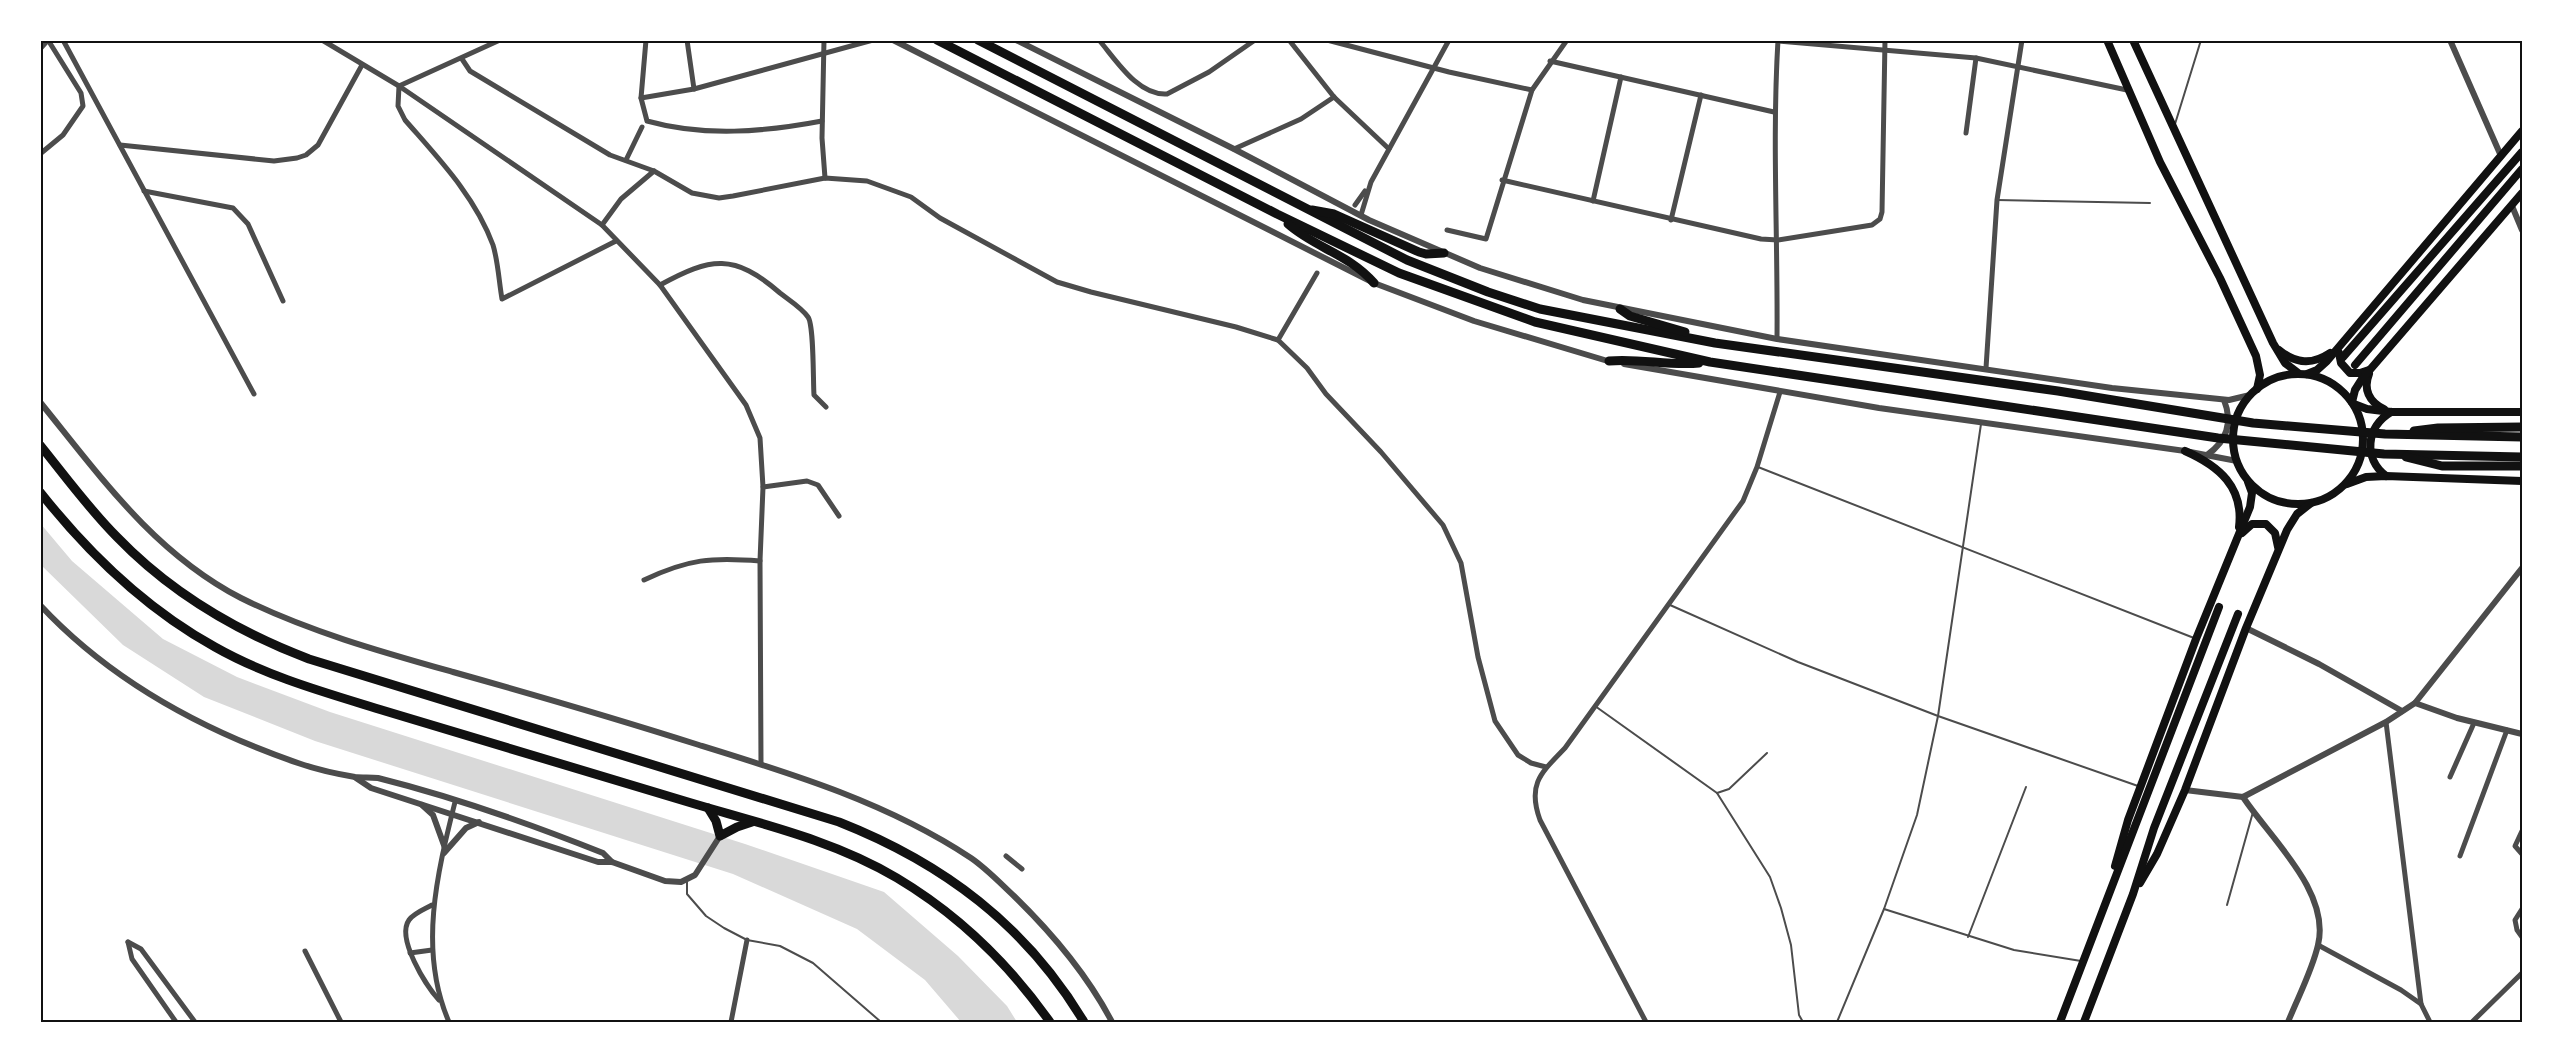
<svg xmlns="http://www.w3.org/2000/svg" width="2563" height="1063" viewBox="0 0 2563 1063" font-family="Roboto,sans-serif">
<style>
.water{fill:#d9d9d9}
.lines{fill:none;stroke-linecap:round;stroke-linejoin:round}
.service{stroke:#4c4c4c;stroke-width:2}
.minor{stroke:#4c4c4c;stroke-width:5}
.tertiary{stroke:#4c4c4c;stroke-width:6}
.trunk{stroke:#111;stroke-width:8}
.motorway{stroke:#111;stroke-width:9}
.neatline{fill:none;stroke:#111;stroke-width:2}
</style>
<rect width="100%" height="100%" fill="#fff"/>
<polygon class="water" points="40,523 72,561 163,639 237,677 330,712 745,844 884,892 958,956 1007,1006 1017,1022 961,1022 925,980 857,929 733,874 315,741 204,697 123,645 41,565"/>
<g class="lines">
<g class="service">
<polyline points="2175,124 2201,40"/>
<polyline points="1997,200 2150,203"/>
<polyline points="1758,467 2194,638"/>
<polyline points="1670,605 1798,662 1938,716 2138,786"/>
<polyline points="1595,706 1717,793 1770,877 1781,908 1791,945 1799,1015 1803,1022"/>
<polyline points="1717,793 1729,789 1767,753"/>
<polyline points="687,880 687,894 706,916 724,928 747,940 780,946 813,963 881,1022"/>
<polyline points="2227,905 2253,812"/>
<polyline points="1884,909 2014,950 2081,961"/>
<polyline points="1968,937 2026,787"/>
<polyline points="1837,1022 1884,909 1917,815 1938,716 1981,424"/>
</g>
<g class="minor">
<polyline points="63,40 254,394"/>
<polyline points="322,40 399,86 602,225 660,285 746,405 760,438 763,487 760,561 761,764"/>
<path d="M 500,40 L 399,86 L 398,106 L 405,120 C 438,158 475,196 493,245 C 498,261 499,282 502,299 L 616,241"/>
<path d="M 646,40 L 641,98 L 647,121 C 704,137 764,132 822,121"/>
<polyline points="687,40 694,89"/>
<polyline points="824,40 822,138 825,178"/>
<path d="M 1099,40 C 1116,60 1138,96 1167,94 L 1209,72 L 1255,40"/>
<polyline points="1289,40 1334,97 1389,149"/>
<polyline points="1327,40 1449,72 1532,90"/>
<polyline points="1778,41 1976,58 2127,90"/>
<polyline points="40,49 48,40"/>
<polyline points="462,59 470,71 610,155 654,171 692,193 719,198 733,196 825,178 867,181 911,197 940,218 1057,282 1091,292 1236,327 1278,340 1307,368 1326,394 1381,452 1443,525 1461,563 1478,657 1495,721 1518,755 1531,763 1546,767"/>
<polyline points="1550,61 1774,112"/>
<polyline points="641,98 694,89 873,40"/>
<polyline points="1966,133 1976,58"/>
<polyline points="120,145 274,161 297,158 306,155 318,145 362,65"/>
<polyline points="1234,149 1301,119 1334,97"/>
<polyline points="40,154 63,135 83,106 81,93 48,40"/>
<polyline points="626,160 642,127"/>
<polyline points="1502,180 1761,239 1778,240 1872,225 1880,219 1882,212 1885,40"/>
<polyline points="144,191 233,208 248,224 283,301"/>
<polyline points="1593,201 1621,77"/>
<polyline points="1355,205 1365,191"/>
<polyline points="1361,215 1371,182 1449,40"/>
<polyline points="1671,220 1701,95"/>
<polyline points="602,225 621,199 654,171"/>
<polyline points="1447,230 1486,239 1532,90 1567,40"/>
<path d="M 660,285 C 711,257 734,253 780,293 C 789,300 802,308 808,317 C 814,325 813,381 814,395 L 826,407"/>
<path d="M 1777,339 C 1778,239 1772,140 1778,40"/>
<polyline points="1278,340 1317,273"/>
<polyline points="1986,368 1997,200 2022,40"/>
<polyline points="763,487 807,481 818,485 839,516"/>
<path d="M 644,580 C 688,559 712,557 760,561"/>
<polyline points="2386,722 2421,1004 2430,1022"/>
<polyline points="2450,777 2474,723"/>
<polyline points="2522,831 2515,846 2522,854"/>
<polyline points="1006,856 1022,869"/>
<polyline points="2460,856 2507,730"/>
<path d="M 432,905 C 425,909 414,913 409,920 C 396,938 426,986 439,1000"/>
<polyline points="2522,909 2515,920 2517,930 2522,937"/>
<polyline points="128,942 141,949 195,1022"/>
<polyline points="128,942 132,959 176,1022"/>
<polyline points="2318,945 2401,990 2421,1004"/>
<polyline points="305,951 341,1022"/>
<polyline points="410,953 432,950"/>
<path d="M 449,1022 C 418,951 437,874 455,802"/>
<polyline points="731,1022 747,940"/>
<path d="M 1646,1022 L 1540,820 C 1527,784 1541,773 1565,748 L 1743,501 L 1757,467 L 1780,392"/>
<polyline points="2472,1022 2522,973"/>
</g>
<g class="tertiary">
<polyline points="893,40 1374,283 1474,321 1611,362"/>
<polyline points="1016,40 1234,149 1369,220 1480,268 1583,300 1777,339 2112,388 2229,400 2250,395"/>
<polyline points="2450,40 2501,156"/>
<polyline points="2512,206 2522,230"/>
<polyline points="1624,364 1879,408 2185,451 2237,461"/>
<path d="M 40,402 C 100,476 154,553 241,598 C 307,631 382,652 453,672 C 535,695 617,719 699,745 C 793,774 888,803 971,858 C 987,869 1000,883 1014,896 C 1053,934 1087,974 1112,1022"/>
<path d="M 2207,455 C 2227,441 2233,423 2224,400"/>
<path d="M 40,605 C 109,679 202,730 298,763 C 315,769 337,774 355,777 C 363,778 370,777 378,778 C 450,796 533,825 603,853 L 612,862"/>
<polyline points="2246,628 2319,664 2402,711"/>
<polyline points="2415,703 2457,718 2522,734"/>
<polyline points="356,778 371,788 598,862 612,862 665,881 681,882 695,875 720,836"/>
<polyline points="2185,790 2243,797 2386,722 2415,703 2522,568"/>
<path d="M 2243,797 C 2270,838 2331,892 2318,945 C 2312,971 2298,997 2288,1022"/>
<polyline points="422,805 433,815 445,848"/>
<polyline points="444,853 466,828 479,822"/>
</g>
<g class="trunk">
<polyline points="2107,40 2160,162 2220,278 2256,356 2260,375 2257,389"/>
<polyline points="2133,40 2273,343 2285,363 2298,373"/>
<path d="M 2279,350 C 2296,364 2312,365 2330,353"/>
<polyline points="2339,353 2341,363 2350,373 2360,373 2369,370"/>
<polyline points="2343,357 2522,152"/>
<polyline points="2355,365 2522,169"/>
<circle cx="2298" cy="439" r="65"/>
<polyline points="2307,374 2317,370 2327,361 2522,131"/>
<path d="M 2369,374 C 2363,389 2369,402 2384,409"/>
<polyline points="2352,402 2355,390 2362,379 2522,193"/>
<polyline points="2354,404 2367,409 2391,412 2522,412"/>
<path d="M 2185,451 C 2219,466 2244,487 2239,527"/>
<path d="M 2386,476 C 2363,458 2366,427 2391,412"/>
<polyline points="2347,484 2366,477 2386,476 2522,481"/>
<polyline points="2242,533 2252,524 2266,524 2275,533 2278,547"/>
<polyline points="2115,866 2128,820 2196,639 2250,507 2252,493 2248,482"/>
<polyline points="2140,883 2157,854 2185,790 2246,628 2287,530 2297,514 2311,503"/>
<polyline points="2060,1022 2219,607"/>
<polyline points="2084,1022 2133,894 2154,828 2238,614"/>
</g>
<g class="motorway">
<polyline points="937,40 1277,214 1399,273 1535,322 1710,362 2218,438 2384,454 2522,457"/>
<polyline points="978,40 1407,260 1488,292 1540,309 1715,343 2058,391 2253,423 2385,434 2522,437"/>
<polyline points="1312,210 1334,214 1419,252 1426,254 1444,253"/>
<path d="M 1288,224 C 1315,248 1349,254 1374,283"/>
<polyline points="1620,309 1630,316 1685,332"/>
<path d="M 1609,361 C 1639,358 1669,366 1699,363"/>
<polyline points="2414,431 2438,428 2522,427"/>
<path d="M 40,445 C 65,476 89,509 117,537 C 170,592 238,632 309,659 L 839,822 C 943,863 1026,925 1084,1022"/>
<polyline points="2406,457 2442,466 2522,466"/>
<path d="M 40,492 C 89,554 146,609 215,647 C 268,677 327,693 385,711 C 486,742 587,772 688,802 C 758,823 834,840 897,878 C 959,915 1009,964 1050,1022"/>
<polyline points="708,808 716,821 720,836 737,827 752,822"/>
</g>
</g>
<rect width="2563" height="1063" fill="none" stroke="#ffffff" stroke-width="84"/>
<rect x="42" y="42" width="2479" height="979" class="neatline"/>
</svg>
